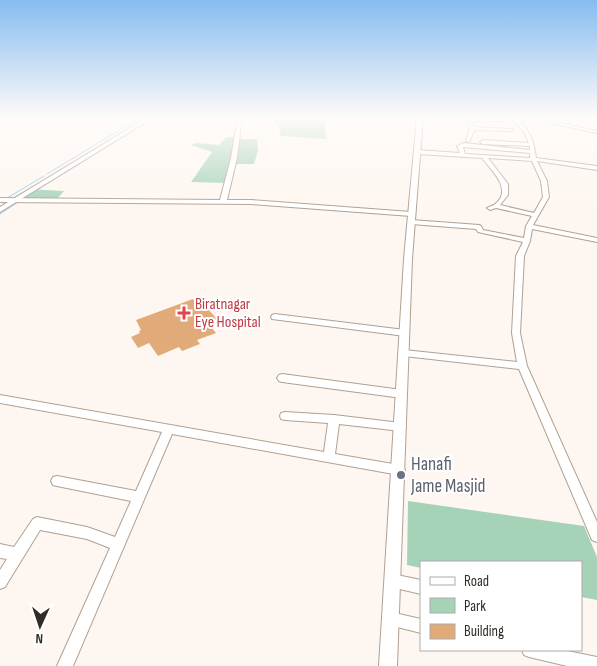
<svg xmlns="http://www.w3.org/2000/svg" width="597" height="666" viewBox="0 0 597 666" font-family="'Sofia Sans Condensed',sans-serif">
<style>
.green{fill:#a6d3b8}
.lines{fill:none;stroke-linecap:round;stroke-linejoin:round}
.stream{stroke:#94c8fc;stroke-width:1}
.building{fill:#e1ab79}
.minor-casing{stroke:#b0a092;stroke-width:2}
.major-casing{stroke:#b0a092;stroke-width:2}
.minor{fill:#fff;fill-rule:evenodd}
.major{fill:#fff;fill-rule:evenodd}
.health-dot{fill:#e0444e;stroke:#fff;stroke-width:2}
.worship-dot{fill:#6b7280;stroke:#fff;stroke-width:2}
.labels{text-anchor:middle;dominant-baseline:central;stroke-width:4;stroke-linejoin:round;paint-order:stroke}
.health-label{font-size:16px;fill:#be3a42;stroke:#fff;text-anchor:start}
.near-worship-label{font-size:19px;fill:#5b616d;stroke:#fff;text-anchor:start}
</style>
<rect width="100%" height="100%" fill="#fef7f1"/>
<g class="green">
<polygon points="268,117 324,117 326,139 281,136 278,125"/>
<polygon points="226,137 236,137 236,139 257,139 258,150 254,164 232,164 227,183 191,182 212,152 191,145 196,143 219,145"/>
<polygon points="28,189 64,191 55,201 9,200"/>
<polygon points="408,501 584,526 597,557 597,600 581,597 581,562 421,562 421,568 407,565"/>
</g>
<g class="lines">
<g class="stream">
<polyline points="47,174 141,117"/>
<polyline points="7,198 44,176"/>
<polyline points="24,198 155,117"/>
<polyline points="0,214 18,202"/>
</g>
</g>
<polygon class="building" points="193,299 201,310 207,308 217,319 208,323 216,333 197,340 200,344 182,351 179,347 158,356 149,343 138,348 131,337 140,333 139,331 141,330 136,320"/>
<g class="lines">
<g class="minor-casing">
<g id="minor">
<polygon points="0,117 11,117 13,118 11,119 0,118"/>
<polygon points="238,117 242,117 237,158 227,200 251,200 411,212 414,214 411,216 251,204 0,202 0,198 220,200 231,158"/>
<path d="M 510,117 L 514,117 L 516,118 L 541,119 L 597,131 L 597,133 L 541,121 L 519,121 C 531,133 534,141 536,158 L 597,166 L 597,170 L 537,161 L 547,181 L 549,197 L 533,225 L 597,238 L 597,242 L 532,229 L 530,241 L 524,256 L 520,333 L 527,366 L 597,522 L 597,542 L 592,540 L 519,369 L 404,356 L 401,355 L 399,353 L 401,351 L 404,350 L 517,362 L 512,333 L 516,256 L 523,242 L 478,232 L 476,229 L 411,224 L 408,222 L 411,220 L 479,225 L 481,226 L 483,230 L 524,238 L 526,226 L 532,216 L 496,208 L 490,210 L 487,208 C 489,207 492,206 494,205 C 514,190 492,171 482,158 L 417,154 L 414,152 L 417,150 L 460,153 L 457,146 L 464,143 L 530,150 L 530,146 L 483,144 L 480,142 L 483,140 L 529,143 L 524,132 L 514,121 L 419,120 L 417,119 L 419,118 L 511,118 ZM 463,147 L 530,153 L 530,158 L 465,154 ZM 488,158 L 532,161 L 541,181 L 543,197 L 534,213 L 500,205 L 508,195 L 508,184 Z"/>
<polygon points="468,122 472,122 474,127 512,129 514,130 512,131 474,130 470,141 468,142 466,141 470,128"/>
<polygon points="275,314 405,330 409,333 405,336 272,319 271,317 272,315"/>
<polygon points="282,374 402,390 406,391 407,394 406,397 402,398 282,382 279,381 277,378 279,375"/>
<polygon points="0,395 324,452 328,423 285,420 281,419 280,416 281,413 285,412 334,415 401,423 405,424 406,427 405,430 401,431 339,424 335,454 399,465 403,466 405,470 403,474 399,475 172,434 73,666 57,666 110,548 87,539 40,530 5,587 0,589 0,570 7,559 0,558 0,544 14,547 33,519 37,517 87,527 115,537 131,501 57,486 53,485 51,481 53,477 57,476 136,491 162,432 0,403"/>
<polygon points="392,574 421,580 421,594 387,586 385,581 387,576"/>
<polygon points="390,612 421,619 421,633 385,624 383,619 385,614"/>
<polygon points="522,650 562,650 597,657 597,666 567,666 529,657 524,655"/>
</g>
</g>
<g class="major-casing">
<g id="major">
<polygon points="148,117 154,117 0,212 0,207"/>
<polygon points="417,117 423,117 412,259 397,666 379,666 404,259"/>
</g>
</g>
<use href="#minor" class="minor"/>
<use href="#major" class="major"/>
</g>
<linearGradient id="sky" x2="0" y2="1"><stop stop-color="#86bcf0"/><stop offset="0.56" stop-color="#fffbf9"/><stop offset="1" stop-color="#fffbf9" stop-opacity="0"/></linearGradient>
<rect width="597" height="210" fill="url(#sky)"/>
<path class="health-dot" d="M181.5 305.5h5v5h5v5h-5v5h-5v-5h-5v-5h5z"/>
<circle class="worship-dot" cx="401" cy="475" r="5"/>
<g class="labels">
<g class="health-label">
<text x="195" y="304">Biratnagar<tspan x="195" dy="18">Eye Hospital</tspan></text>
</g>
<g class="near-worship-label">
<text x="411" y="464">Hanafi<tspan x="411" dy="22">Jame Masjid</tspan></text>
</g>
</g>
<rect x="420" y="561" width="162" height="90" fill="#ffffff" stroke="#adaba8"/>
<rect x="430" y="577" width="25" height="8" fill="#ffffff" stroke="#adaba8"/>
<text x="464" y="586" font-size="15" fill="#322c26">Road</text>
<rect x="430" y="598" width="25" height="15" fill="#a6d3b8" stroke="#adaba8"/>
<text x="464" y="611" font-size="15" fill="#322c26">Park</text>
<rect x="430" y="624" width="25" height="15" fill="#e1ab79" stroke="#adaba8"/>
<text x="464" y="636" font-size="15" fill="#322c26">Building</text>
<g transform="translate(40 626) rotate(183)" stroke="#ffffff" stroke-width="4" paint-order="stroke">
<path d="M0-4L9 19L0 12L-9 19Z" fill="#322c26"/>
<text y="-8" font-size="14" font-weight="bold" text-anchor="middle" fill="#322c26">N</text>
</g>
</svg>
